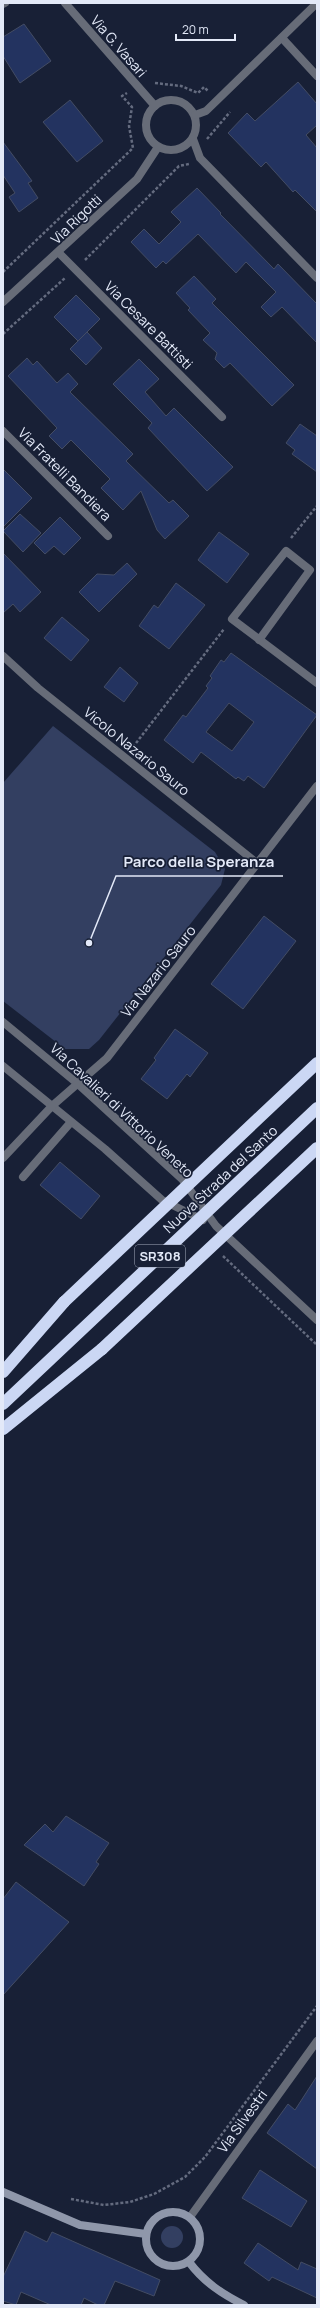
<svg xmlns="http://www.w3.org/2000/svg" width="320" height="2308" viewBox="0 0 320 2308" font-family="Manrope,sans-serif">
<style>
.green{fill:#333f61}
.building{fill:#233360;stroke:#434c64;fill-rule:evenodd}
.lines{fill:none;stroke-linecap:round;stroke-linejoin:round}
.path{stroke:#646b7f;stroke-width:2.5;stroke-dasharray:3 2;stroke-linecap:butt}
.lane{stroke:#676c78;stroke-width:8}
.street{stroke:#676c78;stroke-width:8}
.secondary{stroke:#8f97aa;stroke-width:8}
.highway{stroke:#cbd7f4;stroke-width:12}
.highway-bridge{stroke:#cbd7f4;stroke-width:12}
.labels{text-anchor:middle;dominant-baseline:central;stroke-width:3.5;stroke-linejoin:round;paint-order:stroke}
.shield{fill:#182036;stroke:#a6adbe;stroke-width:1}
.shield-label{font-size:13px;font-weight:bold;fill:#e3e9f8}
.street-label{font-size:14px;fill:#e3e9f8;stroke:#182036}
.leader{fill:none;stroke:#e3e9f8;stroke-width:1.5}
.callout-dot{fill:#e3e9f8;stroke:#182036;stroke-width:1.5}
.callout-label{font-size:15px;text-anchor:middle;font-weight:bold;fill:#e3e9f8;stroke:#182036;stroke-width:3.5;stroke-linejoin:round;paint-order:stroke}
</style>
<rect width="100%" height="100%" fill="#182036"/>
<g class="green">
<polygon points="53,726 215,852 225,869 221,885 99,1040 89,1049 65,1049 3,1001 3,783"/>
<circle cx="172" cy="2237" r="11"/>
</g>
<g class="building">
<polygon points="24,24 51,61 20,83 3,56 3,37"/>
<polygon points="298,82 317,104 317,125 306,135 317,148 317,212 295,190 293,192 266,162 261,167 228,133 247,113 255,121"/>
<polygon points="70,100 103,141 77,162 43,122"/>
<polygon points="3,142 32,181 28,183 38,198 19,212 9,197 15,193 3,175"/>
<polygon points="197,188 221,213 220,214 274,269 278,264 317,304 317,343 282,307 271,317 261,307 276,292 246,262 236,273 198,234 166,264 163,261 156,268 131,242 144,229 159,244 181,222 171,212"/>
<polygon points="194,276 216,299 212,303 294,385 272,406 230,363 224,368 215,359 217,353 203,340 210,333 188,310 190,308 176,293"/>
<polygon points="76,295 100,319 78,341 54,317"/>
<polygon points="87,332 102,348 86,365 70,349"/>
<polygon points="27,358 33,365 37,361 57,383 68,373 78,384 70,392 133,454 126,461 169,503 173,500 189,516 165,539 157,530 141,491 123,510 101,488 110,479 71,440 62,449 49,436 57,428 8,376"/>
<polygon points="139,359 159,379 145,392 166,416 174,408 233,467 207,491 148,428 152,423 113,384"/>
<polygon points="300,424 317,436 317,472 292,454 295,450 286,443"/>
<polygon points="3,469 32,498 3,527"/>
<polygon points="20,514 41,533 23,552 3,531"/>
<polygon points="60,517 81,538 64,555 54,546 45,554 34,543"/>
<polygon points="219,532 249,554 227,583 198,560"/>
<polygon points="3,553 41,592 20,612 13,604 3,613"/>
<polygon points="127,563 137,574 99,612 79,592 97,574 114,575"/>
<polygon points="176,583 205,605 169,649 139,626 154,605 158,608"/>
<polygon points="62,617 89,640 71,661 44,638"/>
<path d="M 231,653 L 317,715 L 264,788 L 248,776 L 244,781 L 238,777 L 236,779 L 201,752 L 193,763 L 164,740 L 183,715 L 186,717 L 208,688 L 206,686 L 212,678 L 210,676 L 221,660 L 224,662 ZM 229,703 L 254,722 L 232,751 L 206,732 Z"/>
<polygon points="120,667 138,683 124,702 104,687"/>
<polygon points="264,916 296,941 243,1009 211,984"/>
<polygon points="175,1029 208,1053 190,1077 187,1074 167,1099 141,1079 156,1060 154,1058"/>
<polygon points="60,1162 100,1196 81,1219 40,1185"/>
<polygon points="66,1816 109,1843 96,1862 99,1864 84,1886 24,1845 45,1824 53,1832"/>
<polygon points="16,1882 69,1922 3,1995 3,1899"/>
<polygon points="317,2076 317,2169 267,2133 288,2104 295,2110"/>
<polygon points="260,2170 307,2201 291,2227 242,2198"/>
<polygon points="25,2231 47,2242 52,2232 160,2280 154,2296 115,2281 104,2305 98,2305 84,2298 81,2305 51,2305 21,2292 16,2305 3,2301 3,2277"/>
<polygon points="258,2243 298,2270 301,2262 317,2269 317,2298 272,2277 269,2281 244,2263"/>
</g>
<g class="lines">
<g class="path">
<polyline points="155,83 181,86 198,93 204,87 208,91"/>
<polyline points="207,139 230,112"/>
<polyline points="85,260 179,166 189,164"/>
<polyline points="3,272 133,148 129,126 132,107 122,96 127,93"/>
<polyline points="3,334 65,278"/>
<polyline points="291,538 317,506"/>
<polyline points="133,747 224,629"/>
<polyline points="223,1256 317,1345"/>
<polyline points="71,2199 104,2205 130,2202 154,2194 185,2177 205,2157 317,2006"/>
</g>
<polyline class="lane" points="23,1177 71,1122"/>
<g class="street">
<polyline points="65,3 155,106"/>
<polyline points="3,4 5,3"/>
<polyline points="282,38 317,76"/>
<circle cx="171" cy="125" r="25"/>
<polyline points="195,115 206,111 317,3"/>
<polyline points="193,139 200,158 317,278"/>
<polyline points="59,253 222,417"/>
<polyline points="3,302 137,179 158,147"/>
<polyline points="3,431 108,536"/>
<polyline points="259,640 310,570 286,551 232,619 317,683"/>
<polyline points="3,656 38,688 258,864"/>
<polyline points="3,1022 78,1084 182,1179 216,1226 317,1320"/>
<polyline points="3,1066 105,1149 162,1200 203,1220"/>
<polyline points="3,1158 52,1106 107,1058 317,786"/>
<polyline points="190,2217 317,2041"/>
</g>
<g class="secondary">
<polyline points="3,2192 80,2225 146,2234"/>
<circle cx="173" cy="2239" r="27"/>
<path d="M 189,2262 C 204,2282 222,2294 244,2305"/>
</g>
<g class="highway">
<polyline points="3,1372 64,1302"/>
<polyline points="3,1429 102,1349"/>
</g>
<g class="highway-bridge">
<polyline points="64,1302 317,1063"/>
<polyline points="102,1349 317,1148"/>
<polyline points="3,1404 317,1108"/>
</g>
</g>
<g class="labels">
<rect class="shield" x="135" y="1245" width="50" height="22" rx="3"/>
<g class="shield-label">
<text x="160" y="1256">SR308</text>
</g>
<g class="street-label">
<text transform="translate(119 46) rotate(49)">Via G. Vasari</text>
<text transform="translate(76 219) rotate(-44)">Via Rigotti</text>
<text transform="translate(149 325) rotate(45)">Via Cesare Battisti</text>
<text transform="translate(65 474) rotate(45)">Via Fratelli Bandiera</text>
<text transform="translate(137 751) rotate(39)">Vicolo Nazario Sauro</text>
<text transform="translate(158 971) rotate(-52)">Via Nazario Sauro</text>
<text transform="translate(122 1110) rotate(43)">Via Cavalieri di Vittorio Veneto</text>
<text transform="translate(220 1179) rotate(-43)">Nuova Strada del Santo</text>
<text transform="translate(242 2121) rotate(-54)">Via Silvestri</text>
</g>
</g>
<path class="leader" d="M89 943L116 876H283"/>
<circle class="callout-dot" cx="89" cy="943" r="4"/>
<g class="callout-label">
<text x="199" y="867">Parco della Speranza</text>
</g>
<rect width="320" height="2308" fill="none" stroke="#e3e9f8" stroke-width="8"/>
<path d="M176 34v6h59v-6" fill="none" stroke="#e3e9f8" stroke-width="2"/>
<text x="182" y="34" font-size="12" fill="#e3e9f8" stroke="#182036" stroke-width="3" paint-order="stroke">20 m</text>
</svg>
